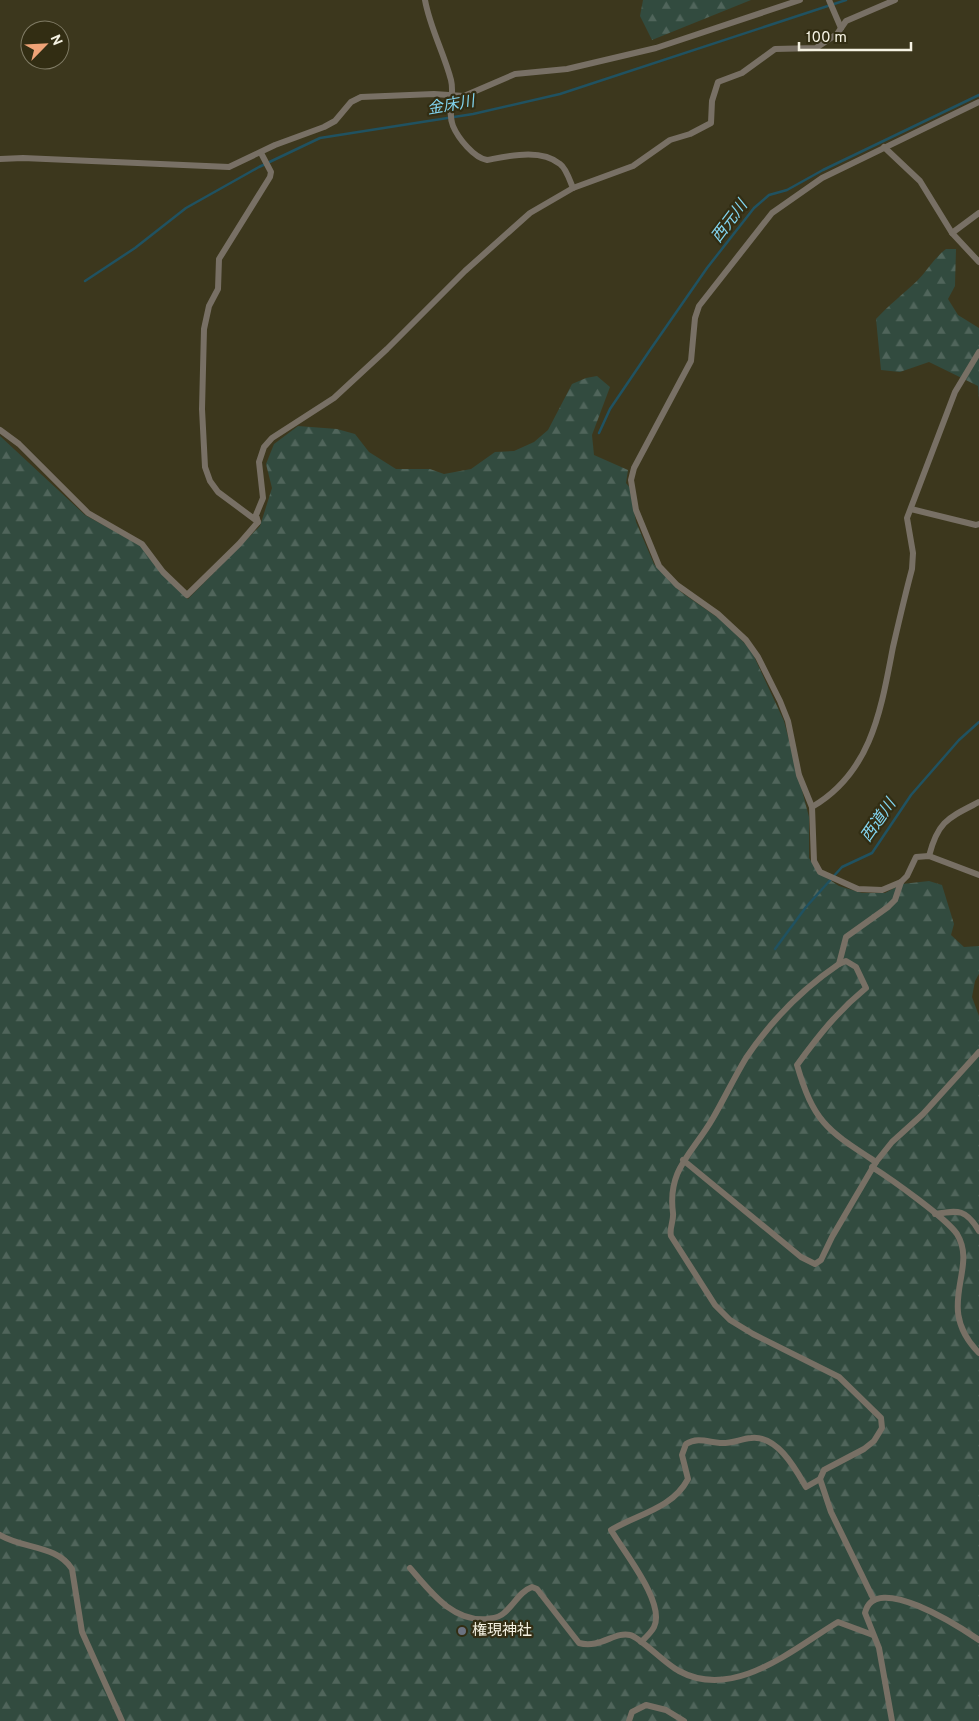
<svg xmlns="http://www.w3.org/2000/svg" width="979" height="1721" viewBox="0 0 979 1721" font-family="Overpass,'Noto Sans JP',sans-serif">
<style>
.forest{fill:url(#forest-firs)}
.lines{fill:none;stroke-linecap:round;stroke-linejoin:round}
.stream{stroke:#205261;stroke-width:2.5}
.minor{stroke:#787065;stroke-width:6}
.worship-dot{fill:#6b7280;stroke:#322d13;stroke-width:2}
.labels{text-anchor:middle;dominant-baseline:central;stroke-width:4.5;stroke-linejoin:round;paint-order:stroke}
.poi-label{font-size:15px;fill:#f5f2e3;stroke:#322d13;text-anchor:start}
.water-label{font-size:16px;font-style:italic;fill:#82d4ef;stroke:#322d13}
</style>
<defs>
<pattern id="forest-firs" width="22" height="20" patternUnits="userSpaceOnUse" patternTransform="scale(1.25)"><rect width="22" height="20" fill="#324b3f"/><path d="M5 1l3.5 6h-7zM16 11l3.5 6h-7z" fill="#50655b"/></pattern>
</defs>
<rect width="100%" height="100%" fill="#3c371d"/>
<g class="forest">
<polygon points="643,0 751,0 652,40 640,16"/>
<path d="M 946,249 L 956,249 L 955,286 L 948,299 L 958,315 L 979,328 L 979,400 L 978,386 L 929,362 L 900,372 L 881,370 L 876,319 C 889,305 903,294 917,281 C 927,271 934,258 946,249 Z"/>
<polygon points="597,376 610,387 592,435 594,455 628,470 626,483 630,488 636,522 654,564 681,592 724,622 751,650 784,721 809,817 809,858 818,872 839,886 862,893 885,893 902,884 929,881 942,885 954,924 951,935 964,947 979,946 979,974 975,981 972,997 979,1016 979,1721 0,1721 0,436 85,515 143,547 158,569 188,599 260,526 272,488 266,464 274,444 298,426 337,429 355,434 369,452 396,469 430,469 444,474 471,469 495,452 514,451 534,442 548,430 572,384 586,378"/>
</g>
<g class="lines">
<g class="stream">
<polyline points="85,281 135,248 186,208 259,167 320,138 473,114 560,94 846,0"/>
<polyline points="599,433 610,409 650,350 707,268 754,208 769,195 787,190 823,170 979,95"/>
<polyline points="775,949 806,907 842,867 872,853 911,795 959,740 979,722"/>
</g>
<g class="minor">
<path d="M 425,0 C 430,28 444,53 451,80 C 455,95 447,111 453,126 C 458,138 474,158 487,160 C 509,156 541,148 560,164 C 566,168 570,181 573,188"/>
<polyline points="829,0 841,28"/>
<polyline points="979,102 822,178 772,213 699,306 695,318 691,361 634,468 631,480 636,510 659,566 677,585 718,614 746,640 758,657 780,701 788,721 799,775 812,807 814,861 820,872 858,889 882,890 901,882 907,876 916,857 929,856 979,875"/>
<polyline points="884,147 920,181 952,233 979,262"/>
<polyline points="0,159 23,158 229,167 275,145 324,127 335,121 351,102 361,97 434,94 464,96 515,74 567,69 656,48 800,0"/>
<polyline points="952,233 979,213"/>
<polyline points="0,430 19,444 88,513 142,544 163,572 187,595 239,544 258,522"/>
<polyline points="911,509 976,525 979,524"/>
<polyline points="257,521 218,492 210,481 205,467 202,409 204,329 209,306 218,289 219,259 270,177 271,172 261,153"/>
<polyline points="258,522 256,515 263,498 259,462 264,447 272,438 334,398 387,349 465,271 530,213 573,188 633,166 670,140 690,134 711,123 712,101 718,82 742,73 775,49 816,48 837,34 846,21 895,0"/>
<path d="M 812,807 C 872,772 881,709 893,647 C 899,621 905,595 912,569 L 913,553 L 907,518 L 955,392 L 979,352"/>
<path d="M 929,856 C 938,821 948,818 979,802"/>
<path d="M 839,964 L 846,961 L 856,967 L 866,988 C 837,1012 819,1035 797,1065 C 814,1123 827,1130 876,1162"/>
<polyline points="683,1160 801,1257 815,1264 821,1260 832,1237 876,1162 892,1142 923,1114 979,1052"/>
<path d="M 872,1167 C 891,1179 946,1218 957,1234 C 979,1270 933,1306 979,1353"/>
<path d="M 935,1214 C 959,1210 966,1209 979,1231"/>
<polyline points="820,1479 831,1512 874,1600"/>
<path d="M 0,1535 C 23,1549 57,1545 72,1569 L 82,1632 L 122,1721"/>
<path d="M 410,1568 C 430,1591 452,1622 487,1619 C 493,1618 499,1618 504,1613 C 515,1604 519,1592 532,1587 L 537,1589 L 579,1643 C 600,1649 615,1631 630,1635 C 640,1637 665,1664 679,1671 C 734,1701 793,1649 838,1622 L 873,1635"/>
<path d="M 641,1642 C 646,1637 651,1633 654,1627 C 666,1603 623,1551 611,1530 C 638,1514 672,1509 688,1479 L 682,1455 L 686,1444 C 697,1437 708,1442 720,1443 C 731,1444 740,1439 751,1438 C 777,1435 795,1468 806,1487 L 820,1479 L 824,1470 L 864,1449 L 874,1441 L 882,1428 L 881,1418 L 839,1377 L 753,1334 L 730,1320 L 715,1305 L 671,1236 C 669,1228 674,1221 673,1213 C 667,1169 693,1153 713,1118 C 724,1099 734,1078 746,1058 C 771,1021 802,989 839,964 L 846,937 L 888,907 L 895,900 L 901,882"/>
<polyline points="629,1721 632,1712 646,1705 666,1710 684,1721"/>
<path d="M 892,1721 L 879,1648 L 865,1613 C 874,1571 960,1627 979,1640"/>
</g>
</g>
<circle class="worship-dot" cx="462" cy="1631" r="5"/>
<g class="labels">
<g class="poi-label">
<text x="472" y="1631">権現神社</text>
</g>
<g class="water-label">
<text transform="translate(451 106) rotate(-10)">金床川</text>
<text transform="translate(730 222) rotate(-53)">西元川</text>
<text transform="translate(879 821) rotate(-55)">西道川</text>
</g>
</g>
<g transform="translate(45 45) rotate(66)"><circle r="24" fill="#322d13" stroke="#807c66"/>
<path d="M0-4L9 19L0 12L-9 19Z" fill="#efa377"/>
<text y="-8" font-size="14" font-weight="bold" text-anchor="middle" fill="#f5f2e3">N</text>
</g>
<path d="M799 42v8h112v-8" fill="none" stroke="#f5f2e3" stroke-width="2.5"/>
<text x="806" y="42" font-size="15" fill="#f5f2e3" stroke="#322d13" stroke-width="4" paint-order="stroke">100 m</text>
</svg>
